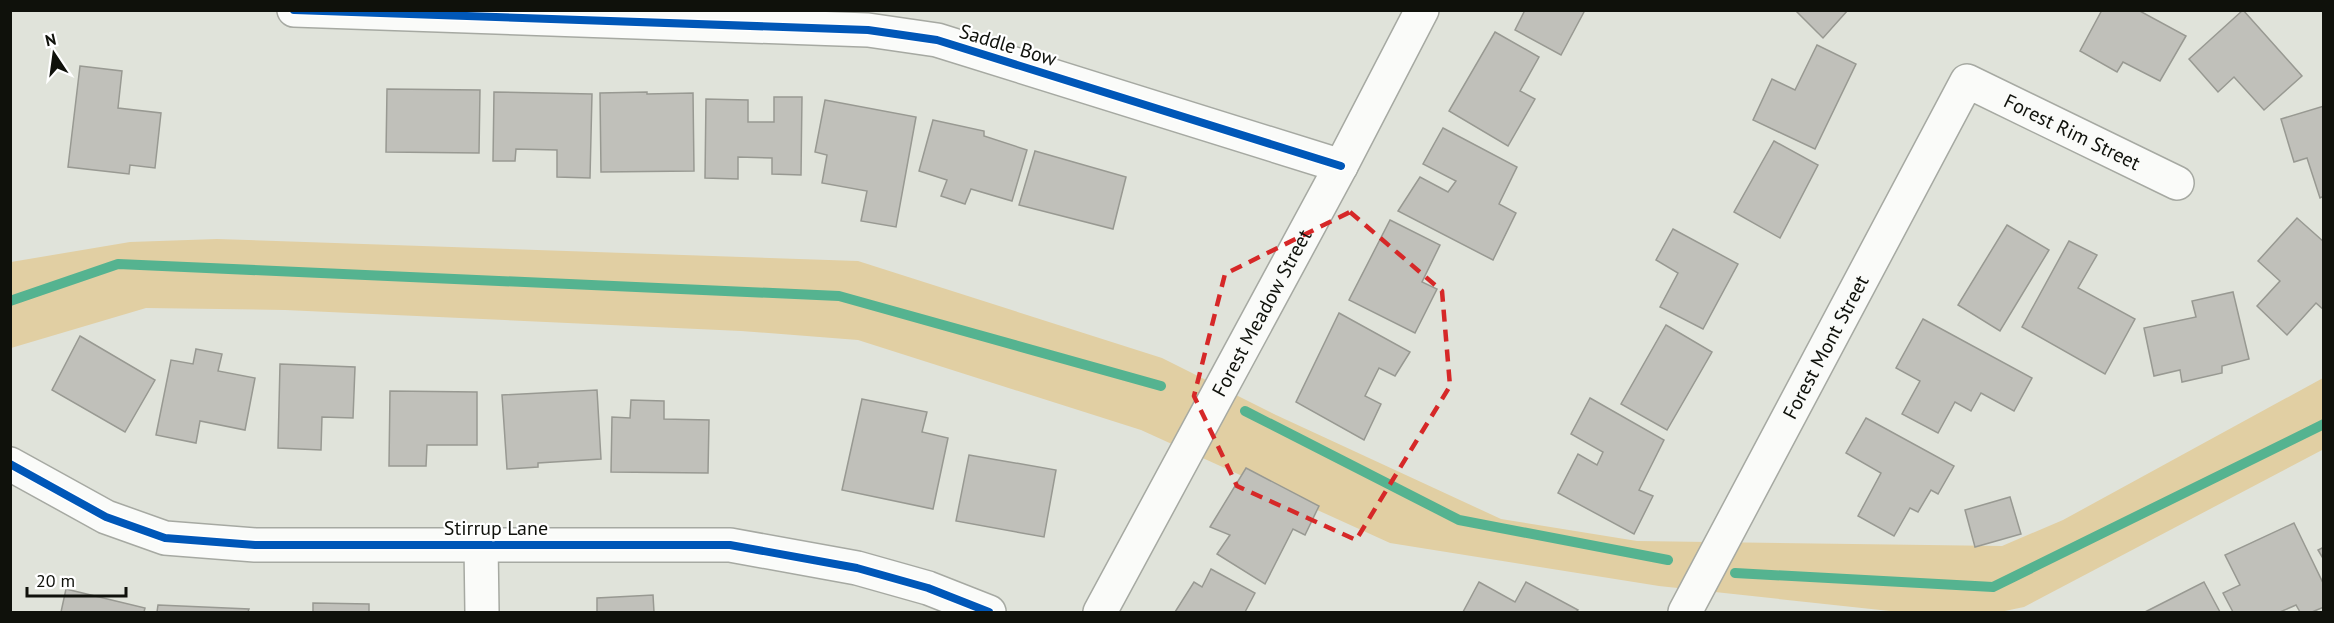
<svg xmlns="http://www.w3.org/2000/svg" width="2334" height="623" viewBox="0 0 2334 623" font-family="'PT Sans',sans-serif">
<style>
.green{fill:#e1cfa3}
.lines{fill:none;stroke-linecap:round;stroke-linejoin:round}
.stream{stroke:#55b390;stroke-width:10}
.building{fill:#c0c0ba;stroke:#989992;stroke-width:1.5}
.minor-casing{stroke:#a6a9a2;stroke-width:36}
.minor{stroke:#fafbf9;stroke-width:33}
.cycleway-casing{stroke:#fff;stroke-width:11}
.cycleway{stroke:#0057b8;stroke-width:8}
.marked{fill:none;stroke:#d62828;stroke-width:4.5;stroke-dasharray:12 8;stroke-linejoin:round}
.labels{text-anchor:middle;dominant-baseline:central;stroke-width:4.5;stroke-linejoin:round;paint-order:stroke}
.street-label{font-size:20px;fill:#0f110b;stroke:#fff}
</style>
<rect width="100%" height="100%" fill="#e0e3da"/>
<polygon class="green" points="217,239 858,261 1162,358 1276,415 1501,519 1637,541 2002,546 2063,520 2323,378 2324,449 2024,607 2000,612 1899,612 1659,586 1390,543 1141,430 858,340 741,331 285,310 146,308 11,348 11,262 130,242"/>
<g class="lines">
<g class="stream">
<polyline points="10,301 118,264 839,296 1161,386"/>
<polyline points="1245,411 1459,520 1668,560"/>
<polyline points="1735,573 1993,587 2324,424"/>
</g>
</g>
<g class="building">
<polygon points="1525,10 1585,10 1561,55 1515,30"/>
<polygon points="1795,10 1848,10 1823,38"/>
<polygon points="2102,10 2138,10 2186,36 2160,81 2123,62 2117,72 2080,51"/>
<polygon points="2243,10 2302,76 2264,110 2234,77 2218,92 2189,59"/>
<polygon points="1495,32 1539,57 1520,91 1535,99 1508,146 1449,111"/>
<polygon points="1817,45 1856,64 1815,149 1753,120 1772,79 1795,90"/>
<polygon points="80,66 122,71 118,108 161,113 155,168 130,165 129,174 68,167"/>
<polygon points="387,89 480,90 479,153 386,152"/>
<polygon points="494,92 592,94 590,178 557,177 557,150 516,149 515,161 493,161"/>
<polygon points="647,92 647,94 693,93 694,171 601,172 600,93"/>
<polygon points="774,97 802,97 801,175 772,174 772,158 738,157 738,179 705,178 706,99 748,100 748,122 774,122"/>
<polygon points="825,100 916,117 896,227 861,221 867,191 822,183 827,155 815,152"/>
<polygon points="2324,106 2324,196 2320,198 2307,158 2294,162 2281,119"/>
<polygon points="933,120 984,131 984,136 1027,150 1012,201 971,189 965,204 941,196 947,180 919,171"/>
<polygon points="1443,128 1517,167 1499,204 1516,213 1493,260 1398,211 1420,177 1448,192 1456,181 1423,164"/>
<polygon points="1774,141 1818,165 1780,238 1734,212"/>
<polygon points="1035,151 1126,177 1113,229 1019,205"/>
<polygon points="2297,218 2324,242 2324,310 2316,303 2287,335 2257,306 2280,281 2258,261"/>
<polygon points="1390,220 1440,245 1422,282 1437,289 1415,333 1349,300"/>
<polygon points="2007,225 2049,250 2000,331 1958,305"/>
<polygon points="1673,229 1738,264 1703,329 1660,307 1678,273 1656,260"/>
<polygon points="2069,241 2097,255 2078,288 2135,319 2105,374 2022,327"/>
<polygon points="2233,292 2249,359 2222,366 2222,373 2182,382 2180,370 2154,376 2144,328 2196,317 2192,301"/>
<polygon points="1339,313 1410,352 1395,376 1379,368 1365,396 1381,404 1364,440 1296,402"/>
<polygon points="1923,319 2032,378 2014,411 1981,393 1971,411 1955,402 1938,433 1902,414 1920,381 1896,368"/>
<polygon points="1666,325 1712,352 1667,430 1621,404"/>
<polygon points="80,336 155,380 125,432 52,390"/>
<polygon points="196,349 222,354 218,371 255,378 245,430 200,421 196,443 156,435 171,360 193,364"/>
<polygon points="280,364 355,367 353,418 322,417 321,450 278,448"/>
<polygon points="597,390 601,459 538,463 538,467 507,469 502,395"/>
<polygon points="390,391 477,392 477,445 427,445 426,466 389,466"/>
<polygon points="1590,398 1664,440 1639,490 1653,496 1634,534 1558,493 1578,454 1597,465 1603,452 1571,434"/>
<polygon points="862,399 927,412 922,432 948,438 933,509 842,490"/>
<polygon points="631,400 664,401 664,419 709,420 708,473 611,472 612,417 630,418"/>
<polygon points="1866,418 1954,466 1938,494 1931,490 1918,512 1910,508 1894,536 1858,516 1881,473 1846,453"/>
<polygon points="969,455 1056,470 1044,537 956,521"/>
<polygon points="1246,468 1319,506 1305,535 1293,529 1265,584 1217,554 1230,535 1210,527"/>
<polygon points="2010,497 2021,534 1975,547 1965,510"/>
<polygon points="2294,523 2324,585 2324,607 2312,612 2300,612 2296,605 2280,612 2233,612 2223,593 2240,585 2225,555"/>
<polygon points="2324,547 2324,560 2318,550"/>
<polygon points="1211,569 1255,593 1245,612 1175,612 1194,582 1202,587"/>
<polygon points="1479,582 1515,602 1526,582 1578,610 1576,612 1463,612"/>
<polygon points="2204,582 2220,612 2145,612"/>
<polygon points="66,589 145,608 144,612 61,612"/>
<polygon points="653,595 654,612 597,612 597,598"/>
<polygon points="313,603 369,604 369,612 313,612"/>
<polygon points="158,605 249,609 248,612 157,612"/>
</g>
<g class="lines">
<g class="minor-casing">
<g id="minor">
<polyline points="294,10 868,30 937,40 1341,166"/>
<polyline points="10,464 106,517 165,538 255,545 730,545 857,568 928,588 989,612"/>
<polyline points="481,544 482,612"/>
<path id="s1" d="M 1100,612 L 1341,166 L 1422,10"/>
<path id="s2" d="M 1685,612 L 1967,81 L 2177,183"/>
</g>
</g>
<use href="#minor" class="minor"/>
<g class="cycleway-casing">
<g id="cycleway">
<polyline points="294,10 868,30 937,40 1341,166"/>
<polyline points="10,464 106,517 165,538 255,545 730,545 857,568 928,588 989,612"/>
</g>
</g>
<use href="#cycleway" class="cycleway"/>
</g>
<path class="marked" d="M 1350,212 L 1442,291 L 1450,386 L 1356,540 L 1237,486 L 1194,396 L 1225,274 Z"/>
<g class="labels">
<g class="street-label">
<text transform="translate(1008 45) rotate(17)">Saddle Bow</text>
<text stroke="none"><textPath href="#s2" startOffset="718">Forest Rim Street</textPath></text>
<text stroke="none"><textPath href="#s1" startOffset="340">Forest Meadow Street</textPath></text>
<text stroke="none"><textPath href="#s2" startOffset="300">Forest Mont Street</textPath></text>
<text x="496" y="528">Stirrup Lane</text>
</g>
</g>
<rect width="2334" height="623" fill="none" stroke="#0f110b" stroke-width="24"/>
<g transform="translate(54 54) rotate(347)" stroke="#ffffff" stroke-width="4.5" paint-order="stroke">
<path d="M0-4.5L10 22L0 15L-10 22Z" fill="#0f110b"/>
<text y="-9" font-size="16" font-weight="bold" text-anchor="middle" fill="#0f110b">N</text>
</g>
<path d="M27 587v9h99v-9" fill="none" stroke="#0f110b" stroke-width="3"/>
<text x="36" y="587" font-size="18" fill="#0f110b" stroke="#ffffff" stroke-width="4.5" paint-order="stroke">20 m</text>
</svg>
